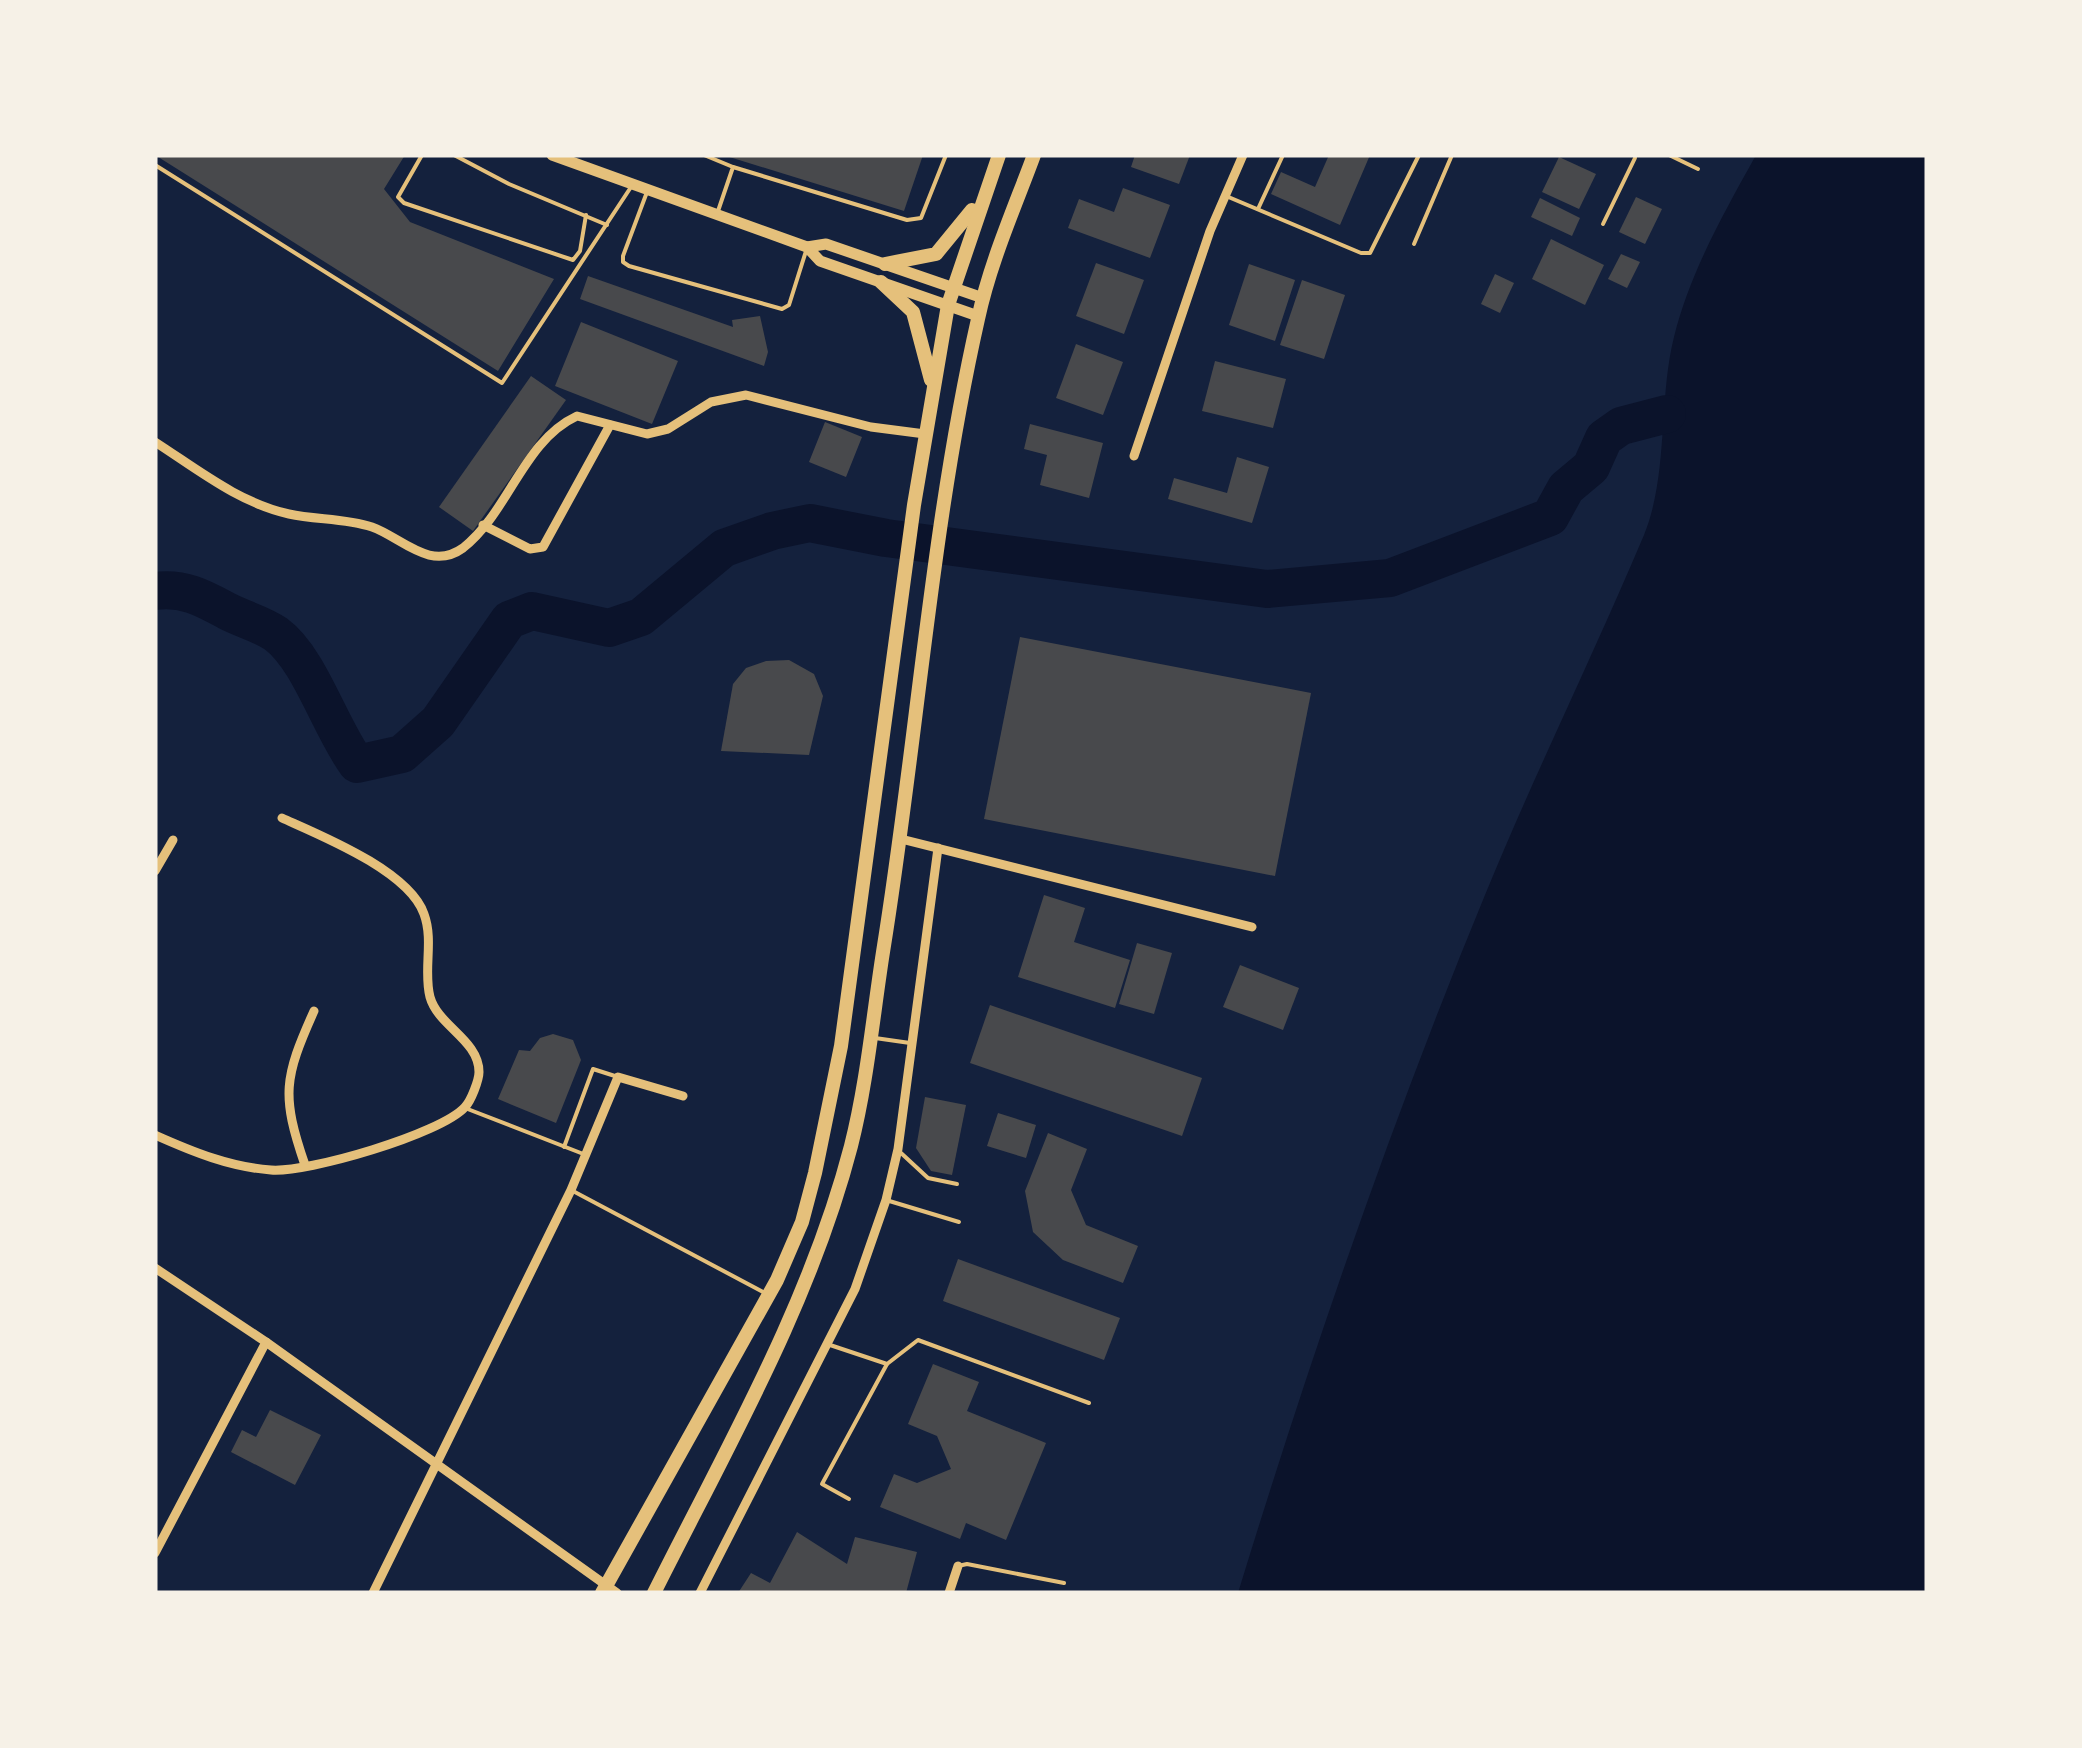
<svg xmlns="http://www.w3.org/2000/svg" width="2082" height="1748" viewBox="0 0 2082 1748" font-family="'Noto Sans',sans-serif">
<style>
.water{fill:#0b132b}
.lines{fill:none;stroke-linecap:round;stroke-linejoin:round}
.river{stroke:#0b132b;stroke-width:38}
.building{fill:#48494c}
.path{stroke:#e5c07b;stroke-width:4}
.service{stroke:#e5c07b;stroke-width:4}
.minor{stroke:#e5c07b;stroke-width:9}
.tertiary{stroke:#e5c07b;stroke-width:11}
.primary{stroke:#e5c07b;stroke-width:14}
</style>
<rect width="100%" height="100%" fill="#14213d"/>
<path class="water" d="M 1756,155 L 1927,155 L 1927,1593 L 1238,1593 C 1310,1358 1391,1123 1485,895 C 1535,773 1593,656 1644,535 C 1669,473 1658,401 1674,337 C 1690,272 1724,213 1756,155 Z"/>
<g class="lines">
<path class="river" d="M 155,591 C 183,587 203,598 227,611 C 242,619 262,624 276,634 C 310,659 330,728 357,764 L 402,754 L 438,722 L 509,620 L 532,611 L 609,628 L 641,617 L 724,548 L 772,531 L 810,523 L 886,538 L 1267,589 L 1390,578 L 1550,517 L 1566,488 L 1591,467 L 1604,438 L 1621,426 L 1667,414"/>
</g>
<g class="building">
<polygon points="155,155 405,155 384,189 410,222 554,279 498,371"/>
<polygon points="723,155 923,155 904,211"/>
<polygon points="1135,155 1190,155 1179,184 1131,167"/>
<polygon points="1329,155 1370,155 1340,225 1271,194 1281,172 1315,187"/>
<polygon points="1559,157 1596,174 1579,209 1542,192"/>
<polygon points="1123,188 1170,205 1150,258 1068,228 1079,199 1114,212"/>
<polygon points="1636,197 1662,209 1645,244 1619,232"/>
<polygon points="1540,198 1580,218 1572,236 1531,217"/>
<polygon points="1551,239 1604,265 1585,305 1532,279"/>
<polygon points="1621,254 1640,262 1627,288 1608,279"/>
<polygon points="1096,263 1144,280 1124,334 1076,316"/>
<polygon points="1249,264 1295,280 1275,341 1229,325"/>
<polygon points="1495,274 1514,283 1500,313 1481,304"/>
<polygon points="588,276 733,327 732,320 760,316 768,352 764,366 580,299"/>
<polygon points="1302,280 1345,295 1324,359 1280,345"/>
<polygon points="581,322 678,361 652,424 555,386"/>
<polygon points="1076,344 1123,362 1103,415 1056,398"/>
<polygon points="1215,361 1286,379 1273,428 1202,411"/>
<polygon points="531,376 566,400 473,531 439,507"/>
<polygon points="825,422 862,437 846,477 809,462"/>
<polygon points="1030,424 1103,443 1089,498 1040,485 1047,455 1024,449"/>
<polygon points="1237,457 1269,467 1252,523 1168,499 1174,478 1227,493"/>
<polygon points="1020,637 1311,693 1275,876 984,819"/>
<polygon points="789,660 814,674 823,696 809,755 721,751 733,684 746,668 766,661"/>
<polygon points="1044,895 1085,908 1074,942 1130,960 1115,1008 1018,977"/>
<polygon points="1137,943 1172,953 1154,1014 1119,1004"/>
<polygon points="1240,965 1299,988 1283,1030 1223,1007"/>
<polygon points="990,1005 1202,1078 1182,1136 970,1063"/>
<polygon points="553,1034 573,1040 581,1060 556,1123 498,1099 519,1050 530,1051 540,1038"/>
<polygon points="925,1097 966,1105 952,1175 931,1171 916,1148"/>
<polygon points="998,1113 1036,1125 1026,1158 987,1146"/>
<polygon points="1048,1133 1087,1149 1071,1190 1086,1225 1138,1246 1123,1283 1063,1260 1033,1232 1025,1191"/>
<polygon points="958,1259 1120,1318 1104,1360 943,1301"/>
<polygon points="933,1364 979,1382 967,1411 1046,1443 1006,1540 966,1523 960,1539 880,1507 894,1474 917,1483 951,1469 937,1436 908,1424"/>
<polygon points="270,1410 321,1435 295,1485 231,1452 242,1430 256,1437"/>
<polygon points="797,1532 847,1564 855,1537 917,1552 906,1593 738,1593 751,1573 770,1583"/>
</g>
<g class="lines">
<g class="path">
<polyline points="1634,155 1643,155"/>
<polyline points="1669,155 1698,169"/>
<polyline points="1603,224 1635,158"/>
<polyline points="1414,244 1452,155"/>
</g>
<g class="service">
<polyline points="422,155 398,197 404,203 573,260 580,251 586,215"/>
<polyline points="454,155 509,184 607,225"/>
<polyline points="704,155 733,167 717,214"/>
<polyline points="155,165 502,383 631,187"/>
<polyline points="733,167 907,220 921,218 946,155"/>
<polyline points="647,192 623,256 623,262 629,266 782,309 789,305 806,251"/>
<polyline points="1226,196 1361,253 1370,253 1419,155"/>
<polyline points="1258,209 1283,155"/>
<polyline points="875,1038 910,1043"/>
<polyline points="465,1108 586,1155"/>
<polyline points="564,1147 593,1069 618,1077"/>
<polyline points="901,1153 928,1178 957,1184"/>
<polyline points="571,1190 765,1293"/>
<polyline points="886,1200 959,1222"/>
<polyline points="827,1344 887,1364 918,1340 1089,1403"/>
<polyline points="849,1499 822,1484 887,1364"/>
<polyline points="958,1566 967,1564 1064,1583"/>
</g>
<g class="minor">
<path d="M 155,442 C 197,469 239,503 289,514 C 316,520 345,518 372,527 C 401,537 430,572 463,548 C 509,512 523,441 577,416 L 647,434 L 668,429 L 711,402 L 746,395 L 871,427 L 925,434"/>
<polyline points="1134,456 1210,231 1243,155"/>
<polyline points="483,525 530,549 543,547 610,425"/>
<polyline points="901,839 1252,927"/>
<polyline points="155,871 173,840"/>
<path d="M 155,1135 C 193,1152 230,1167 271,1170 C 307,1173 441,1134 465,1107 C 471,1101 479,1080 479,1072 C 479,1040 438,1026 430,997 C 423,970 434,941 424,914 C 409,871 322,836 282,818"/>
<path d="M 305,1165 C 281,1095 284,1078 314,1011"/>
<polyline points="155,1268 266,1342 617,1593"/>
<polyline points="155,1553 266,1342"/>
<polyline points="373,1593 571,1190 618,1077 683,1096"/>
<polyline points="700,1593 855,1289 886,1200 898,1149 938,848"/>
<polyline points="949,1593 958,1566"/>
</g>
<g class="tertiary">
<polyline points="552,155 807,247 820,261 978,316"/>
<polyline points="807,247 826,244 983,298"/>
</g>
<g class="primary">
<polyline points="885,264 936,254 972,210"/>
<polyline points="881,282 913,312 931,380"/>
<polyline points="602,1593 777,1280 802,1222 815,1173 841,1046 914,505 948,305 999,155"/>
<path d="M 654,1593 C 727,1447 810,1304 851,1146 C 867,1083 873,1016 883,952 C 917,742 931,527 978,319 C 990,263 1014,209 1034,155"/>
</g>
</g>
<rect width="2082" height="1748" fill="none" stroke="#f6f1e7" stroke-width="315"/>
</svg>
